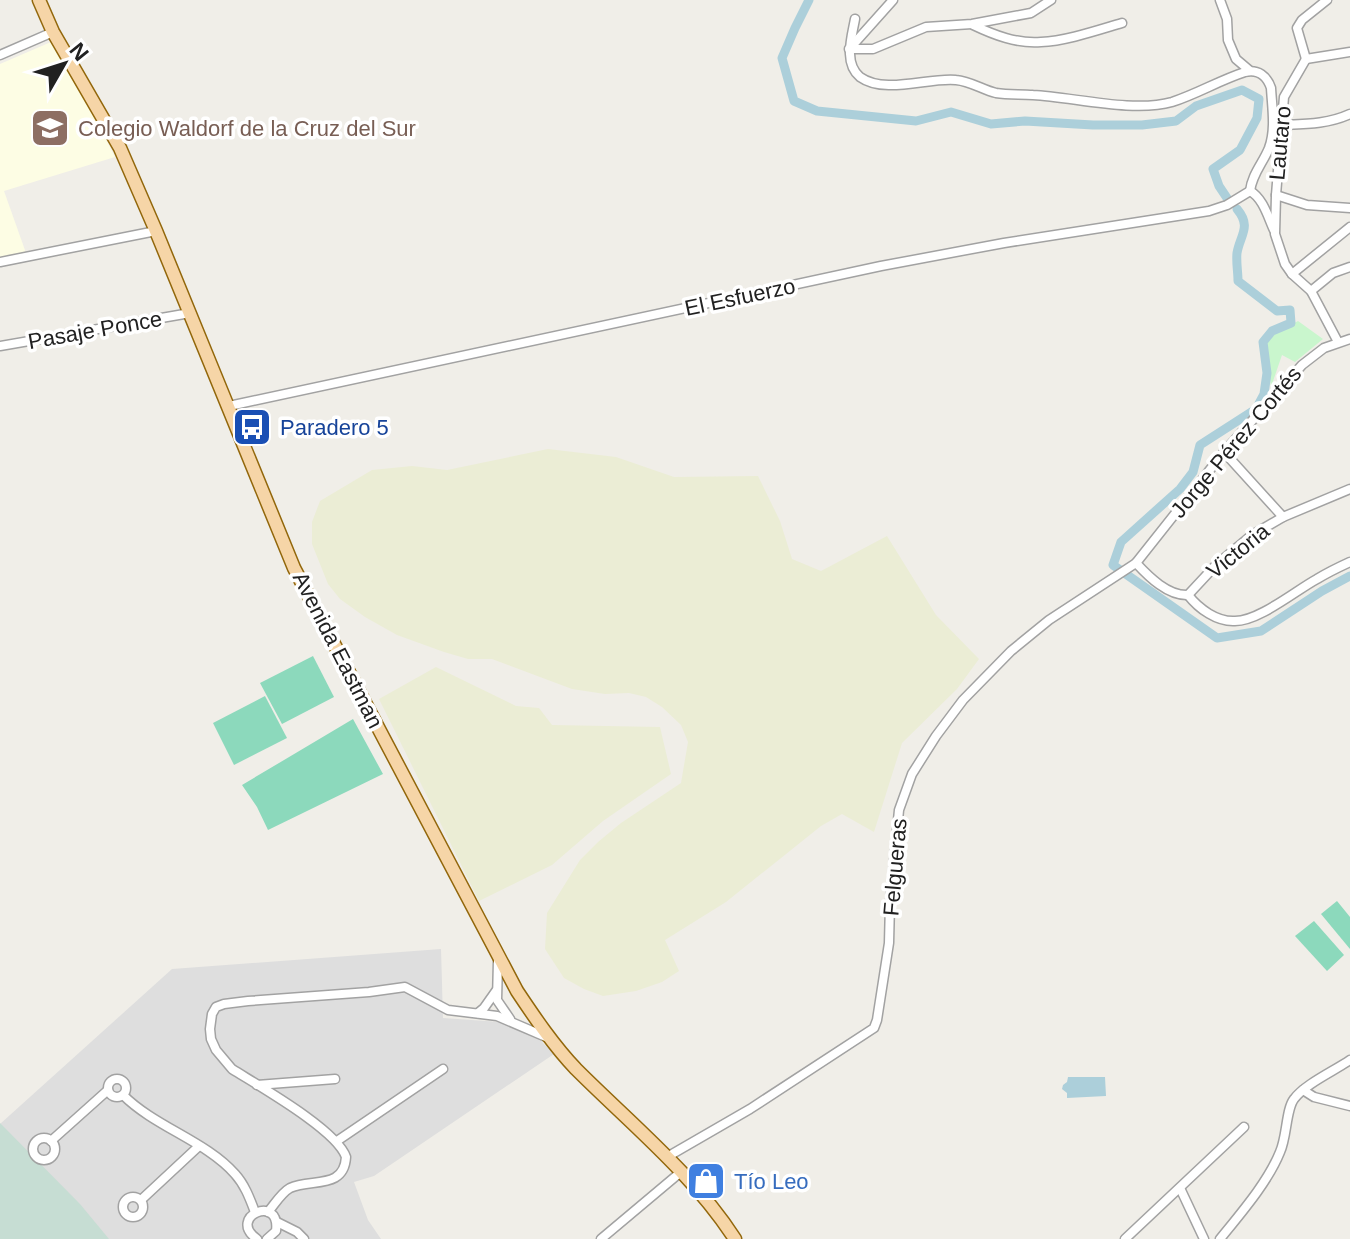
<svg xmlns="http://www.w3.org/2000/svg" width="1350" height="1239" viewBox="0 0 1350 1239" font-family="Arial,sans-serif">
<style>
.residential{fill:#dedede}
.education{fill:#fdfde4}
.farmland{fill:#ebedd5}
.wetland{fill:#c6ddd3}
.park{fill:#c9f6cd}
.pitch{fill:#8cd9bc}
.water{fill:#accfda}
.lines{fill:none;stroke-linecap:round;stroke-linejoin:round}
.canal{stroke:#accfda;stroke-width:9}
.street-casing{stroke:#a2a2a2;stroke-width:11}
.primary-casing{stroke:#92670b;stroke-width:15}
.street{stroke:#fff;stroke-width:8}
.primary{stroke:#f6d5a7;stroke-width:12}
.labels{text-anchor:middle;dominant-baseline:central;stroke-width:7;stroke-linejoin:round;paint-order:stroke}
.education-label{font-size:22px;fill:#785e54;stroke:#fff;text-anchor:start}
.street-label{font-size:22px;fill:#212121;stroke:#fff}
.transit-label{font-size:22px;fill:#164399;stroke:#fff;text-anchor:start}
.shop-label{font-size:22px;fill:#366cbe;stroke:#fff;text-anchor:start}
</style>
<rect width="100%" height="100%" fill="#f0eee8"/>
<polygon class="residential" points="441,949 443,1018 500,1022 541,1041 554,1054 374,1176 354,1182 368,1220 381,1239 98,1239 0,1124 172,969"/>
<polygon class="education" points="51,42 85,98 115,157 4,191 26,253 0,258 0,64"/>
<g class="farmland">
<polygon points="548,449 616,457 674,477 758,476 780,521 792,559 821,571 887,536 936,615 979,659 957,689 902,743 874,832 842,814 821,826 726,902 665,940 679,971 662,982 636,991 603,996 584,989 564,978 545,949 547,913 580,860 598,842 621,823 681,783 688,742 681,725 662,707 646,697 629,693 605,694 572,689 492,659 468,659 444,652 397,635 365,617 340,599 328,584 312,544 312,522 320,501 372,470 412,466 447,470"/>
<polygon points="436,667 516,706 539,708 552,725 660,727 671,774 603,821 552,865 479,901 379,699"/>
</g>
<polygon class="wetland" points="0,1123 80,1204 109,1239 0,1239"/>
<polygon class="park" points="1298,321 1323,339 1295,362 1282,355 1271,387 1266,343 1275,334"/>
<g class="pitch">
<polygon points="313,656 334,697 282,724 260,683"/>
<polygon points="265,696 287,738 234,765 213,723"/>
<polygon points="353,719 383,774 268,830 257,807 242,785"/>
<polygon points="1337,901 1350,917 1350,949 1321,914"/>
<polygon points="1314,921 1344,955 1327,971 1295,936"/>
</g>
<polygon class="water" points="1068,1077 1105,1077 1106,1096 1067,1098 1067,1093 1062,1089 1063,1085 1067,1082"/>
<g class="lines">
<g class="canal">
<polyline points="809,0 795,28 782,58 794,101 817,111 916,121 951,112 991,124 1025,121 1093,125 1142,125 1176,121 1196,106 1242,90 1259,99 1257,118 1240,150 1213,169 1219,186 1227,198"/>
<path d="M 1237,209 C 1252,227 1240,235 1237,253 C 1236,262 1238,272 1238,281 L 1277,311 L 1290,310 L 1291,323 L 1272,331 L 1263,342 L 1267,373 L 1264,394 L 1256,409 L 1200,445 L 1193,472 L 1180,489 L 1121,542 L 1113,565 L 1217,638 L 1261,631 L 1322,591 L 1350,576"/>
</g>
<g class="street-casing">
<g id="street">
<polyline points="1220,0 1227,19 1228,40 1236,59 1249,70"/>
<path d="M 855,19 C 852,36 843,63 860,77 C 885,95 929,77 956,80 C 970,81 983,90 996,93 C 1008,95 1020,94 1033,95 C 1073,97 1133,113 1172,102 C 1197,94 1220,80 1245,72 C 1258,69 1267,76 1271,88 C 1272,107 1276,129 1269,148 C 1263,163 1252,174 1250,191"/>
<path d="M 973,25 C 994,35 1017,44 1041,42 C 1066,41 1098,30 1122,23"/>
<polyline points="851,47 893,0"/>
<polyline points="849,49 873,49 926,27 972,24 1031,13 1051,0"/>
<polyline points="0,55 53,32"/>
<polyline points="1306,59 1284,97 1276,195 1275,234 1285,264 1292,274 1311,291 1338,342"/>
<polyline points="1306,59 1297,28 1302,20 1327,0"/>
<polyline points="1306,59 1350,52"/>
<path d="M 1283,125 C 1307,124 1328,124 1350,114"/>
<path d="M 1250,191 C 1263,198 1268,217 1274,230"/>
<polyline points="1276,195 1307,205 1350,208"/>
<polyline points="0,262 156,231"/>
<polyline points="1292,274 1350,227"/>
<polyline points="1311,291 1333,273 1350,267"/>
<polyline points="0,346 190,313"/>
<polyline points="229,406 881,266 1004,243 1209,211 1227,205 1250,191"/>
<polyline points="1224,452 1283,517"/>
<path d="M 1136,563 C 1149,577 1168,596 1188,595 L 1215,566 L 1252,535 L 1283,517 L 1350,489"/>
<path d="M 1188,595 C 1199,609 1217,622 1235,621 C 1259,621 1295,591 1317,579 C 1327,573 1339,567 1350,562"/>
<polyline points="498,961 497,1000 510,1019"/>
<polyline points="478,1013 484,1008 496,991"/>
<circle cx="117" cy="1088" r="9"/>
<polyline points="257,1085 335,1079"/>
<polyline points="1303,1090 1314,1097 1350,1106"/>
<path d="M 123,1095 C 155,1127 206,1141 235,1174 C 245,1185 250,1199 255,1212"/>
<circle cx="44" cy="1149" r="11"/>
<polyline points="51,1141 108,1090"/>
<polyline points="337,1141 443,1069"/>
<polyline points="667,1157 750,1109 874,1028 877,1020 889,943 890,903 899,810 912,774 936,736 963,700 1011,651 1049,620 1136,563 1224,452 1302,365 1324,348 1350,339"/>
<polyline points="1180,1188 1204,1239"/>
<circle cx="133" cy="1207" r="10"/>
<polyline points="141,1200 199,1146"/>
<path d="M 268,1212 C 275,1204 281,1193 290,1188 C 311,1178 344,1190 346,1157 C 337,1130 259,1086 232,1069 L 216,1050 L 211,1039 L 210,1029 L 212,1014 L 216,1007 L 224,1004 L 248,1001 L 369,992 L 405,987 L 448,1010 L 497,1016 L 546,1037"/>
<polyline points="277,1222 297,1232 304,1239"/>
<path d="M 257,1239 C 226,1217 281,1193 276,1231 L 267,1239"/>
<polyline points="601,1239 682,1171"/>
<polyline points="1125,1239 1244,1127"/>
<path d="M 1220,1239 C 1241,1213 1268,1182 1280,1152 C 1287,1137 1286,1109 1294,1099 C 1305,1084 1334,1071 1350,1060"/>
</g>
</g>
<g class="primary-casing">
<path id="primary" d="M 39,0 L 53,32 L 120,148 L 156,231 L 294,568 L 517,991 C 535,1018 554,1046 576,1069 C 631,1124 692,1173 735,1239"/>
</g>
<use href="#street" class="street"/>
<use href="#primary" class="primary"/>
</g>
<defs>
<g id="school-square" transform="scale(2)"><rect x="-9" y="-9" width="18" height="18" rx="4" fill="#8d6e63" stroke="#fff"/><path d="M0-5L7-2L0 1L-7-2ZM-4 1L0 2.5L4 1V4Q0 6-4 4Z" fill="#fff"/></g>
<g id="bus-square" transform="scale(2)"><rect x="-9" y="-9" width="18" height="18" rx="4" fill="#1a4fb4" stroke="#fff"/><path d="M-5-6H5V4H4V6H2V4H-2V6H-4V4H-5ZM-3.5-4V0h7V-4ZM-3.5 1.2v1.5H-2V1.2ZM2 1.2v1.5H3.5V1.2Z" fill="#fff"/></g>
<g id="shop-square" transform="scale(2)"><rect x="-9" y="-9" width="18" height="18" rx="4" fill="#3f7fe0" stroke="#fff"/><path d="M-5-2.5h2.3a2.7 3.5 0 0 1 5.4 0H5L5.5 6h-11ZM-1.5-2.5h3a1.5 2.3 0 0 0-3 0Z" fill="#fff"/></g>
</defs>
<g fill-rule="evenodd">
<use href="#school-square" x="50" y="128"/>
<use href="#bus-square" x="252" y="427"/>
<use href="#shop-square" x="706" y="1181"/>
</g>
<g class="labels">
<g class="education-label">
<text x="78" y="128">Colegio Waldorf de la Cruz del Sur</text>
</g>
<g class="street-label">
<text transform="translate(1280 143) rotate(-85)">Lautaro</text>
<text transform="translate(740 297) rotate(-12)">El Esfuerzo</text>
<text transform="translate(95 330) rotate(-10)">Pasaje Ponce</text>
<text transform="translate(1236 442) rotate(-50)">Jorge Pérez Cortés</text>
<text transform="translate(1238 551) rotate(-39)">Victoria</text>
<text transform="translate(338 650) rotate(63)">Avenida Eastman</text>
<text transform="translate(895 867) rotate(-85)">Felgueras</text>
</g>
<g class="transit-label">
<text x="280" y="427">Paradero 5</text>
</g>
<g class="shop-label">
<text x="734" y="1181">Tío Leo</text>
</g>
</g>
<g transform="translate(64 64) rotate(51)" stroke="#ffffff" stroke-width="6" paint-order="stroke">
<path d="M0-6L14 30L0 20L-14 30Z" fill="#212121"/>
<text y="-12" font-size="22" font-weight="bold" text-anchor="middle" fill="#212121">N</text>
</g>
</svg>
